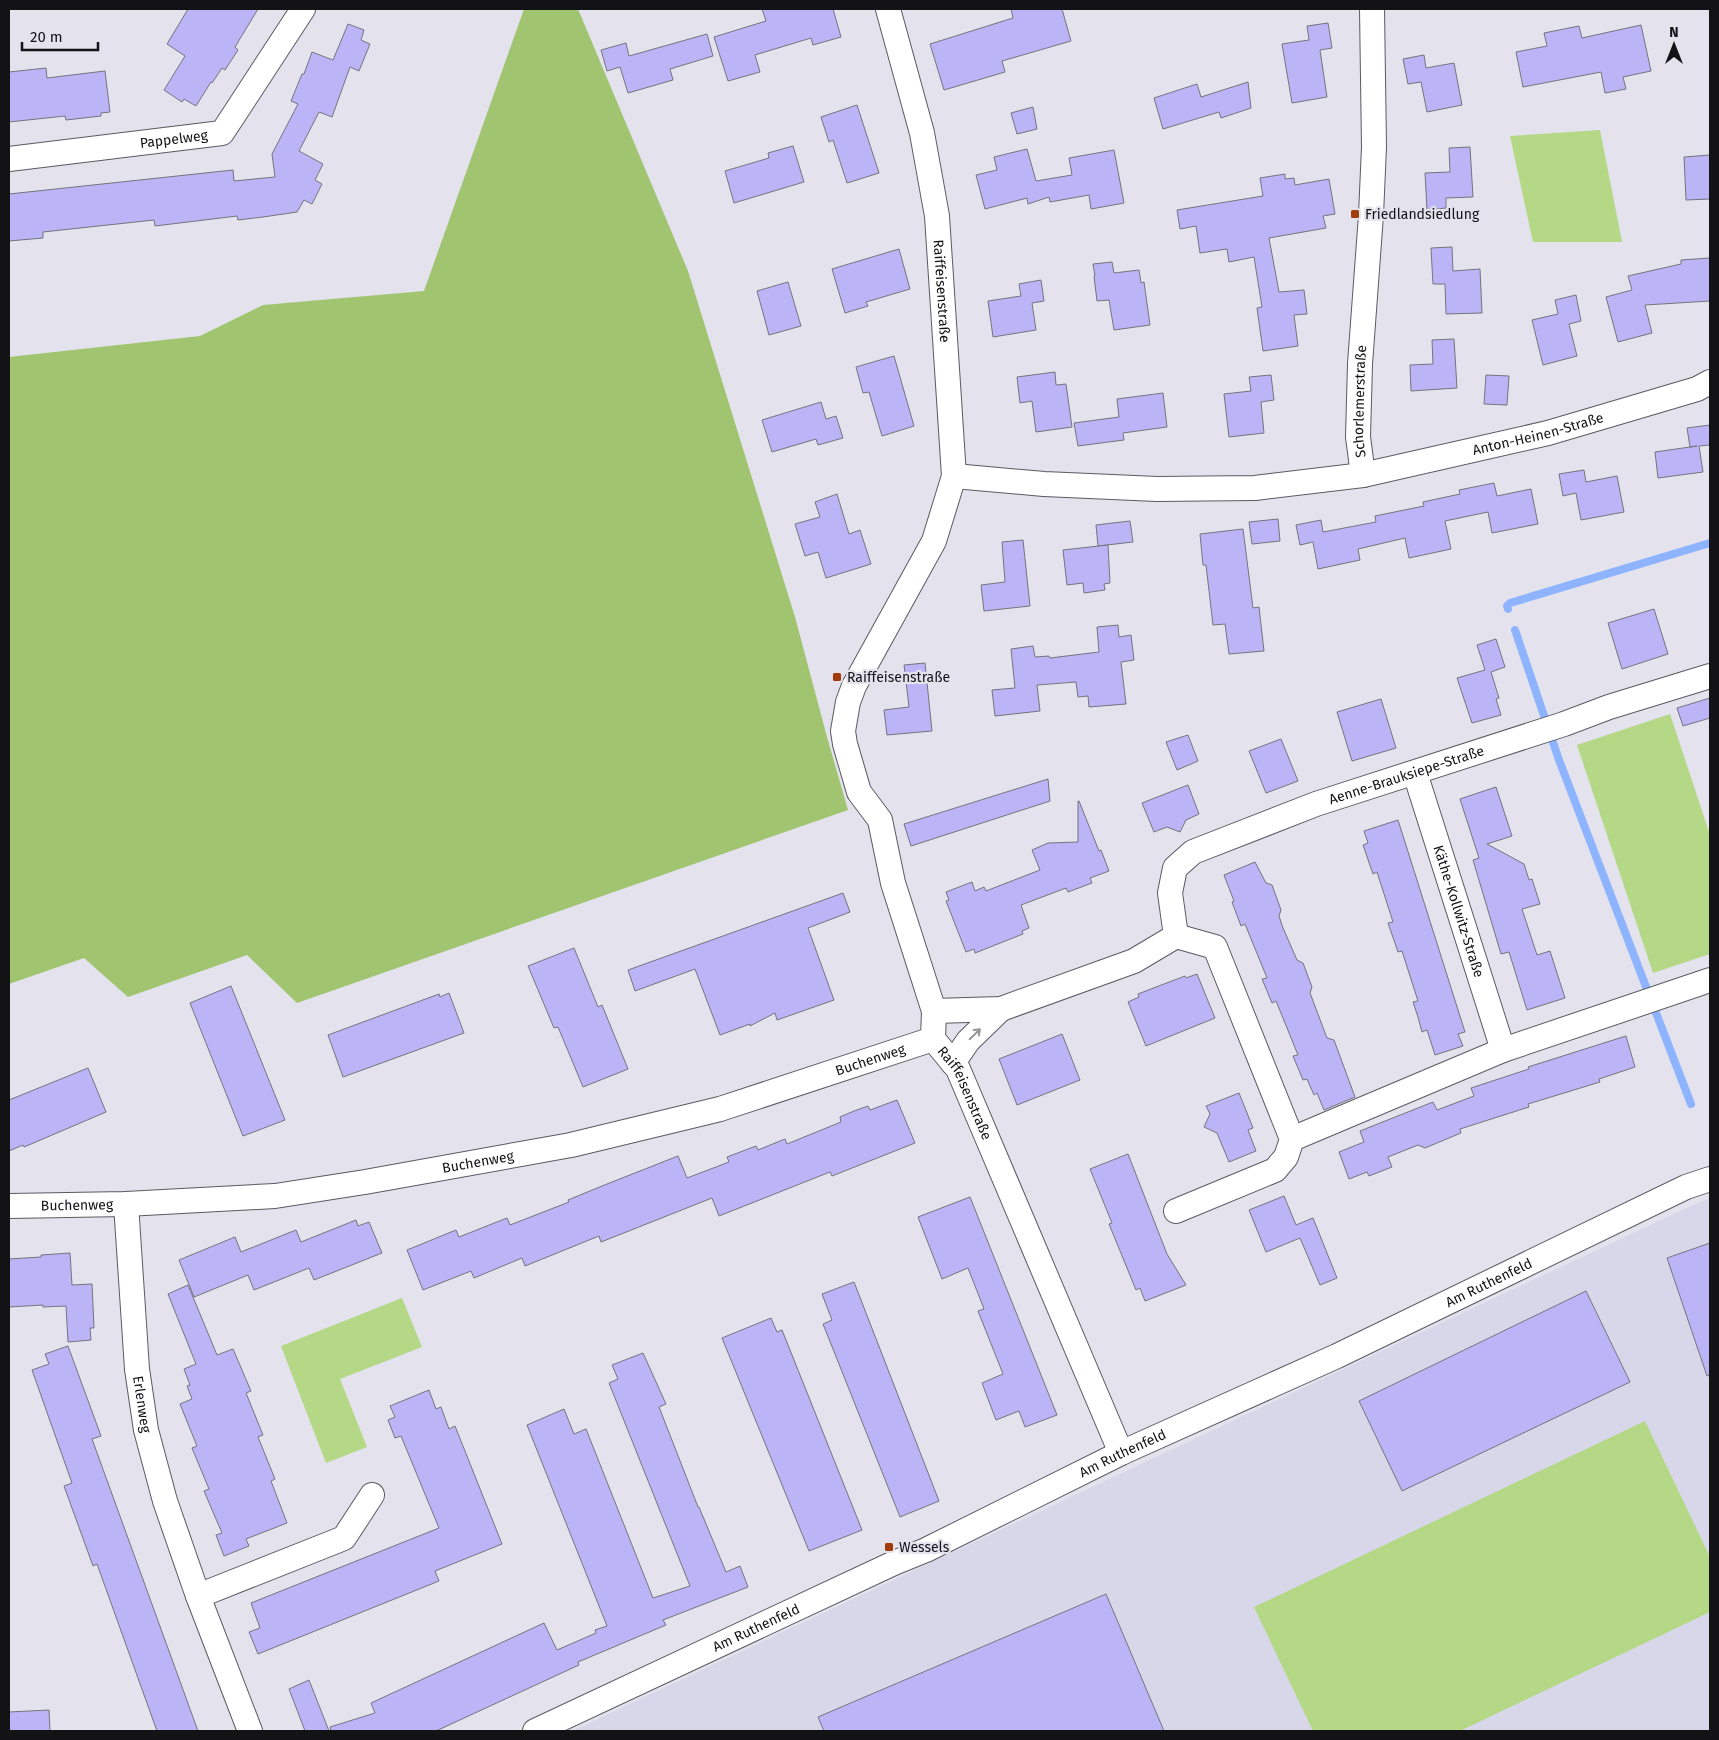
<svg xmlns="http://www.w3.org/2000/svg" width="1719" height="1740" viewBox="0 0 1719 1740" font-family="'Fira Sans',sans-serif">
<style>
.built{fill:#d8d7e9}
.green{fill:#b4d886}
.forest{fill:#a1c471}
.lines{fill:none;stroke-linecap:round;stroke-linejoin:round}
.stream{stroke:#8eb4ff;stroke-width:8}
.building{fill:#bbb5f7;stroke:#74747d}
.minor-casing{stroke:#5a5a63;stroke-width:26}
.minor{stroke:#fff;stroke-width:24}
.oneway{stroke:#959596}
.poi-dot{fill:#a03c0a;stroke:#e3e2ed;stroke-width:2}
.labels{text-anchor:middle;dominant-baseline:central;stroke-width:4.5;stroke-linejoin:round;paint-order:stroke}
.street-label{font-size:14px;fill:#131316;stroke:#e3e2ed}
.poi-label{font-size:14px;fill:#131316;stroke:#e3e2ed;text-anchor:start}
</style>
<rect width="100%" height="100%" fill="#e3e2ed"/>
<polygon class="built" points="1710,1198 1710,1731 572,1731 1693,1205"/>
<g class="green">
<polygon points="1600,130 1622,242 1533,242 1510,136"/>
<polygon points="1670,714 1710,835 1710,954 1653,973 1577,745"/>
<polygon points="402,1298 422,1347 340,1379 367,1447 326,1463 281,1346"/>
<polygon points="1645,1421 1710,1557 1710,1612 1460,1731 1313,1731 1254,1607"/>
</g>
<polygon class="forest" points="524,9 578,9 688,271 795,617 827,737 848,810 297,1003 247,955 128,997 84,958 9,984 9,357 200,336 263,305 424,291"/>
<g class="lines">
<g class="stream">
<polyline points="1508,609 1507,606 1510,603 1710,543"/>
<polyline points="1515,630 1559,760 1691,1104"/>
</g>
</g>
<g class="building">
<polygon points="188,9 258,9 235,47 238,50 225,70 222,68 212,83 211,82 196,106 184,99 182,102 164,90 185,56 167,44"/>
<polygon points="762,9 833,9 841,37 813,45 811,38 755,55 760,72 728,81 714,37 766,21"/>
<polygon points="1011,9 1062,9 1071,41 1002,61 1005,72 944,90 930,44 1013,18"/>
<polygon points="1328,23 1332,48 1320,50 1327,97 1292,103 1282,44 1309,40 1307,26"/>
<polygon points="348,24 364,30 361,40 370,44 359,71 350,67 332,117 319,112 299,151 323,164 315,180 322,184 312,204 304,200 297,212 263,217 238,220 237,216 155,226 154,220 43,232 43,238 9,241 9,194 233,170 234,181 275,177 272,154 298,104 291,101 302,74 304,74 312,52 333,60"/>
<polygon points="1641,25 1651,71 1623,77 1626,89 1605,93 1601,72 1523,87 1516,52 1547,46 1544,33 1579,26 1582,38"/>
<polygon points="707,34 713,56 670,69 673,80 628,93 620,67 607,71 601,50 626,43 629,56"/>
<polygon points="1424,55 1426,68 1454,63 1462,105 1427,112 1421,82 1408,84 1403,59"/>
<polygon points="46,68 47,78 105,71 110,112 101,113 101,116 66,120 65,116 9,122 9,72"/>
<polygon points="1248,82 1251,108 1221,118 1219,112 1163,129 1154,98 1197,84 1201,97"/>
<polygon points="857,105 879,173 847,183 833,140 829,142 821,117"/>
<polygon points="1033,107 1037,129 1017,134 1011,113"/>
<polygon points="793,146 804,182 734,203 725,171 769,158 768,153"/>
<polygon points="1470,147 1473,197 1446,198 1446,208 1427,210 1425,173 1450,172 1449,148"/>
<polygon points="1027,149 1036,181 1072,175 1069,158 1114,150 1124,203 1091,209 1089,195 1050,202 1049,197 1028,204 1027,198 985,209 976,175 997,170 994,157"/>
<polygon points="1710,155 1710,199 1686,200 1684,157"/>
<polygon points="1285,174 1285,179 1294,178 1295,185 1329,179 1335,214 1323,216 1326,228 1269,238 1279,292 1304,290 1307,314 1294,315 1298,346 1263,351 1257,308 1262,307 1254,257 1229,262 1227,249 1200,253 1196,226 1180,229 1177,210 1263,196 1260,178"/>
<polygon points="1452,247 1453,271 1480,269 1482,313 1446,314 1445,284 1433,284 1431,248"/>
<polygon points="899,249 910,289 866,302 868,306 845,313 832,269"/>
<polygon points="1710,258 1710,301 1645,305 1652,333 1618,342 1606,297 1632,290 1628,276 1681,264 1681,260"/>
<polygon points="1112,262 1114,273 1139,270 1141,283 1144,282 1150,325 1114,330 1109,300 1097,301 1094,276 1095,276 1093,264"/>
<polygon points="1041,280 1044,301 1032,303 1036,330 993,337 988,301 1021,296 1019,284"/>
<polygon points="788,282 801,326 769,335 757,291"/>
<polygon points="1576,295 1581,321 1569,324 1577,356 1543,365 1532,320 1558,314 1555,300"/>
<polygon points="1454,339 1457,388 1411,391 1410,365 1433,364 1432,340"/>
<polygon points="894,356 914,426 882,436 869,392 863,393 856,367"/>
<polygon points="1055,372 1056,385 1066,384 1072,427 1036,432 1032,401 1020,403 1017,377"/>
<polygon points="1271,375 1274,400 1261,402 1264,433 1229,437 1224,394 1251,391 1249,377"/>
<polygon points="1486,375 1509,376 1507,405 1484,404"/>
<polygon points="1163,393 1167,427 1123,433 1124,440 1078,446 1074,423 1119,417 1117,399"/>
<polygon points="821,402 826,419 836,416 843,438 818,445 816,439 772,452 762,420"/>
<polygon points="1710,425 1710,445 1699,446 1703,472 1658,478 1655,452 1697,446 1690,447 1687,428"/>
<polygon points="1584,470 1586,482 1617,476 1624,512 1581,520 1576,493 1563,496 1559,474"/>
<polygon points="1494,483 1497,496 1531,489 1538,524 1492,533 1488,512 1445,521 1451,549 1409,558 1405,538 1358,549 1360,560 1318,569 1313,542 1300,545 1296,525 1321,520 1323,532 1376,522 1375,516 1424,506 1423,502 1460,494 1459,490"/>
<polygon points="837,494 849,534 860,530 871,564 826,578 818,552 805,556 795,524 820,517 815,502"/>
<polygon points="1278,519 1280,541 1252,544 1249,522"/>
<polygon points="1130,521 1133,542 1098,546 1096,525"/>
<polygon points="1243,529 1253,608 1259,607 1264,651 1229,654 1225,624 1213,625 1206,565 1203,565 1200,534"/>
<polygon points="1023,540 1030,606 984,611 981,585 1005,582 1002,542"/>
<polygon points="1108,545 1110,583 1104,584 1105,590 1084,593 1083,583 1067,585 1063,550"/>
<polygon points="1654,609 1668,654 1622,669 1608,623"/>
<polygon points="1118,625 1119,637 1131,635 1134,660 1121,662 1126,704 1089,707 1088,696 1078,697 1076,682 1037,685 1040,711 995,716 992,690 1015,688 1011,649 1033,646 1035,657 1049,656 1050,658 1099,652 1097,627"/>
<polygon points="1496,639 1505,667 1491,672 1499,698 1496,699 1501,715 1472,723 1457,678 1485,670 1477,645"/>
<polygon points="925,663 932,731 887,735 884,710 909,707 904,665"/>
<polygon points="1710,698 1710,718 1683,726 1677,708"/>
<polygon points="1381,699 1396,748 1352,761 1337,712"/>
<polygon points="1188,735 1198,761 1177,770 1166,742"/>
<polygon points="1281,739 1298,781 1266,793 1249,751"/>
<polygon points="1048,779 1050,801 911,846 904,824"/>
<polygon points="1188,785 1199,814 1186,820 1180,832 1167,827 1154,832 1142,803"/>
<polygon points="1496,787 1512,836 1487,844 1524,864 1529,880 1532,879 1540,904 1522,909 1537,955 1550,951 1565,998 1527,1010 1509,952 1501,954 1473,860 1479,858 1460,799"/>
<polygon points="1078,801 1079,801 1099,851 1101,850 1109,871 1090,878 1092,883 1068,892 1066,888 1021,905 1029,928 1022,931 1023,934 975,953 974,949 966,952 946,901 949,900 946,892 972,882 975,891 984,887 986,891 1040,870 1032,850 1048,843 1078,842"/>
<polygon points="1398,820 1465,1032 1458,1034 1463,1046 1435,1055 1427,1030 1422,1032 1418,1017 1413,1002 1418,1001 1402,951 1398,952 1388,923 1393,922 1377,872 1373,874 1363,845 1368,843 1364,831"/>
<polygon points="1255,862 1266,883 1272,885 1281,910 1279,916 1283,928 1297,960 1303,963 1312,987 1310,993 1327,1038 1334,1040 1355,1097 1324,1110 1317,1093 1314,1095 1307,1079 1303,1080 1293,1056 1298,1055 1276,1001 1272,1003 1262,979 1267,978 1245,924 1241,926 1232,902 1234,901 1224,875"/>
<polygon points="843,893 850,912 808,928 834,1000 777,1020 775,1013 750,1026 750,1024 720,1035 695,969 635,991 628,970"/>
<polygon points="574,948 598,1007 602,1005 628,1069 583,1087 558,1027 554,1028 528,966"/>
<polygon points="1197,974 1215,1018 1146,1046 1128,1002 1139,997 1138,994 1164,984 1185,976 1186,978"/>
<polygon points="231,986 285,1120 243,1136 190,1003"/>
<polygon points="449,993 464,1033 343,1077 328,1035 439,994 440,997"/>
<polygon points="1062,1034 1080,1080 1017,1105 999,1059"/>
<polygon points="1626,1036 1635,1067 1599,1079 1600,1082 1528,1104 1529,1107 1460,1129 1461,1133 1425,1148 1418,1145 1388,1157 1392,1167 1369,1176 1367,1172 1349,1179 1339,1152 1364,1142 1360,1131 1433,1102 1437,1110 1474,1096 1471,1088 1529,1069 1528,1067"/>
<polygon points="88,1068 106,1112 24,1147 23,1145 9,1151 9,1100"/>
<polygon points="1239,1093 1253,1128 1248,1130 1256,1151 1229,1162 1217,1133 1204,1127 1210,1114 1206,1106"/>
<polygon points="897,1100 915,1143 832,1176 830,1172 719,1216 712,1198 601,1242 599,1236 525,1266 522,1258 474,1278 471,1271 423,1290 407,1250 456,1230 459,1237 507,1218 510,1225 569,1202 568,1200 602,1186 678,1156 687,1178 729,1162 727,1157 756,1146 758,1150 785,1139 787,1144 841,1122 840,1117 854,1111 868,1106 870,1110"/>
<polygon points="1128,1154 1167,1254 1186,1285 1145,1301 1140,1288 1136,1290 1109,1224 1112,1223 1090,1169"/>
<polygon points="1284,1196 1296,1225 1313,1218 1337,1278 1320,1285 1300,1238 1266,1252 1249,1210"/>
<polygon points="970,1197 1057,1415 1025,1427 1019,1411 996,1420 982,1383 1003,1374 978,1311 984,1309 968,1268 942,1279 918,1217"/>
<polygon points="356,1220 358,1226 369,1222 382,1253 314,1280 309,1268 254,1290 248,1275 194,1297 179,1260 235,1237 241,1252 296,1230 301,1242"/>
<polygon points="1710,1243 1710,1375 1707,1376 1667,1258"/>
<polygon points="70,1253 72,1285 92,1284 94,1328 90,1328 91,1340 68,1342 66,1306 43,1307 43,1305 9,1307 9,1259 41,1257 41,1255"/>
<polygon points="854,1282 939,1501 900,1517 823,1324 832,1320 822,1294"/>
<polygon points="188,1285 217,1355 233,1349 251,1391 246,1393 263,1435 258,1437 275,1479 271,1481 287,1523 246,1539 249,1546 224,1556 216,1535 222,1533 204,1491 209,1489 192,1448 197,1446 180,1404 192,1399 187,1386 190,1385 184,1369 196,1364 168,1294"/>
<polygon points="1586,1291 1630,1382 1402,1491 1359,1401"/>
<polygon points="771,1318 777,1332 782,1330 862,1530 809,1551 722,1338"/>
<polygon points="68,1346 101,1436 92,1439 198,1731 157,1731 97,1564 93,1566 64,1486 72,1483 32,1370 49,1364 45,1354"/>
<polygon points="643,1353 666,1404 659,1407 698,1507 699,1507 726,1572 740,1566 748,1587 663,1620 666,1625 578,1662 579,1665 436,1731 331,1731 330,1727 375,1713 371,1703 544,1623 557,1650 596,1633 595,1630 607,1626 527,1425 564,1409 574,1434 586,1429 653,1598 690,1586 609,1383 618,1379 612,1365"/>
<polygon points="429,1390 436,1409 441,1407 449,1429 455,1426 502,1544 435,1571 439,1581 258,1654 249,1632 260,1628 251,1603 439,1528 401,1436 395,1438 388,1420 395,1417 390,1406"/>
<polygon points="1106,1594 1164,1731 824,1731 818,1717"/>
<polygon points="309,1680 329,1731 305,1731 289,1689"/>
<polygon points="49,1710 50,1731 9,1731 9,1712"/>
</g>
<g class="lines">
<g class="minor-casing">
<g id="minor">
<path id="s1" d="M 888,9 L 922,133 L 937,216 L 954,476 L 934,541 L 854,686 L 848,702 L 843,731 L 845,744 L 859,792 L 880,820 L 893,883 L 934,1011 L 933,1039 L 958,1069 L 1121,1453"/>
<path id="s2" d="M 9,159 L 222,133 L 303,9"/>
<path id="s3" d="M 1363,475 L 1358,437 L 1360,364 L 1371,215 L 1374,147 L 1372,9"/>
<path id="s4" d="M 954,476 L 1044,484 L 1157,489 L 1255,488 L 1363,475 L 1548,433 L 1697,389 L 1710,382"/>
<path id="s5" d="M 1415,773 L 1503,1050"/>
<path id="s6" d="M 1176,936 L 1170,893 L 1175,868 L 1193,852 L 1316,804 L 1564,724 L 1609,707 L 1710,676"/>
<polyline points="934,1011 1001,1009 1134,961 1176,936 1215,947 1292,1139 1286,1157 1275,1170 1176,1211"/>
<polyline points="953,1063 968,1041 1001,1009"/>
<polyline points="1292,1139 1503,1050 1710,980"/>
<path id="s7" d="M 126,1204 L 137,1369 L 146,1430 L 165,1501 L 198,1596 L 250,1731"/>
<path id="s8" d="M 9,1206 L 126,1204 L 275,1196 L 365,1182 L 571,1145 L 720,1109 L 933,1039"/>
<polyline points="198,1596 344,1538 372,1495"/>
<path id="s9" d="M 535,1731 L 894,1563 L 926,1550 L 1121,1453 L 1337,1356 L 1686,1187 L 1710,1179"/>
</g>
</g>
<use href="#minor" class="minor"/>
</g>
<defs><path id="oneway-shaft" d="M-6 0H5M1.5-3L5.5 0L1.5 3" fill="none" stroke-width="1.6" stroke-linecap="round" stroke-linejoin="round" transform="scale(1.25)"/></defs>
<use class="oneway" href="#oneway-shaft" transform="translate(975 1034) rotate(-44)"/>
<g class="poi-dot">
<rect x="1350" y="209" width="10" height="10" rx="2.5"/>
<rect x="832" y="672" width="10" height="10" rx="2.5"/>
<rect x="884" y="1542" width="10" height="10" rx="2.5"/>
</g>
<g class="labels">
<g class="street-label">
<text stroke="none"><textPath href="#s2" startOffset="166">Pappelweg</textPath></text>
<text stroke="none"><textPath href="#s1" startOffset="288">Raiffeisenstraße</textPath></text>
<text stroke="none"><textPath href="#s3" startOffset="74">Schorlemerstraße</textPath></text>
<text stroke="none"><textPath href="#s4" startOffset="590">Anton-Heinen-Straße</textPath></text>
<text stroke="none"><textPath href="#s6" startOffset="320">Aenne-Brauksiepe-Straße</textPath></text>
<text stroke="none"><textPath href="#s5" startOffset="145">Käthe-Kollwitz-Straße</textPath></text>
<text stroke="none"><textPath href="#s8" startOffset="878">Buchenweg</textPath></text>
<text stroke="none"><textPath href="#s1" startOffset="1142">Raiffeisenstraße</textPath></text>
<text stroke="none"><textPath href="#s8" startOffset="472">Buchenweg</textPath></text>
<text stroke="none"><textPath href="#s8" startOffset="68">Buchenweg</textPath></text>
<text stroke="none"><textPath href="#s9" startOffset="1054">Am Ruthenfeld</textPath></text>
<text stroke="none"><textPath href="#s7" startOffset="201">Erlenweg</textPath></text>
<text stroke="none"><textPath href="#s9" startOffset="650">Am Ruthenfeld</textPath></text>
<text stroke="none"><textPath href="#s9" startOffset="244">Am Ruthenfeld</textPath></text>
</g>
<g class="poi-label">
<text x="1365" y="214">Friedlandsiedlung</text>
<text x="847" y="677">Raiffeisenstraße</text>
<text x="899" y="1547">Wessels</text>
</g>
</g>
<rect width="1719" height="1740" fill="none" stroke="#131316" stroke-width="20"/>
<g transform="translate(1674 45)" stroke="#e3e2ed" stroke-width="4" paint-order="stroke">
<path d="M0-4L9 19L0 12L-9 19Z" fill="#131316"/>
<text y="-8" font-size="14" font-weight="bold" text-anchor="middle" fill="#131316">N</text>
</g>
<path d="M22 42v8h76v-8" fill="none" stroke="#131316" stroke-width="2.5"/>
<text x="30" y="42" font-size="15" fill="#131316" stroke="#e3e2ed" stroke-width="4" paint-order="stroke">20 m</text>
</svg>
